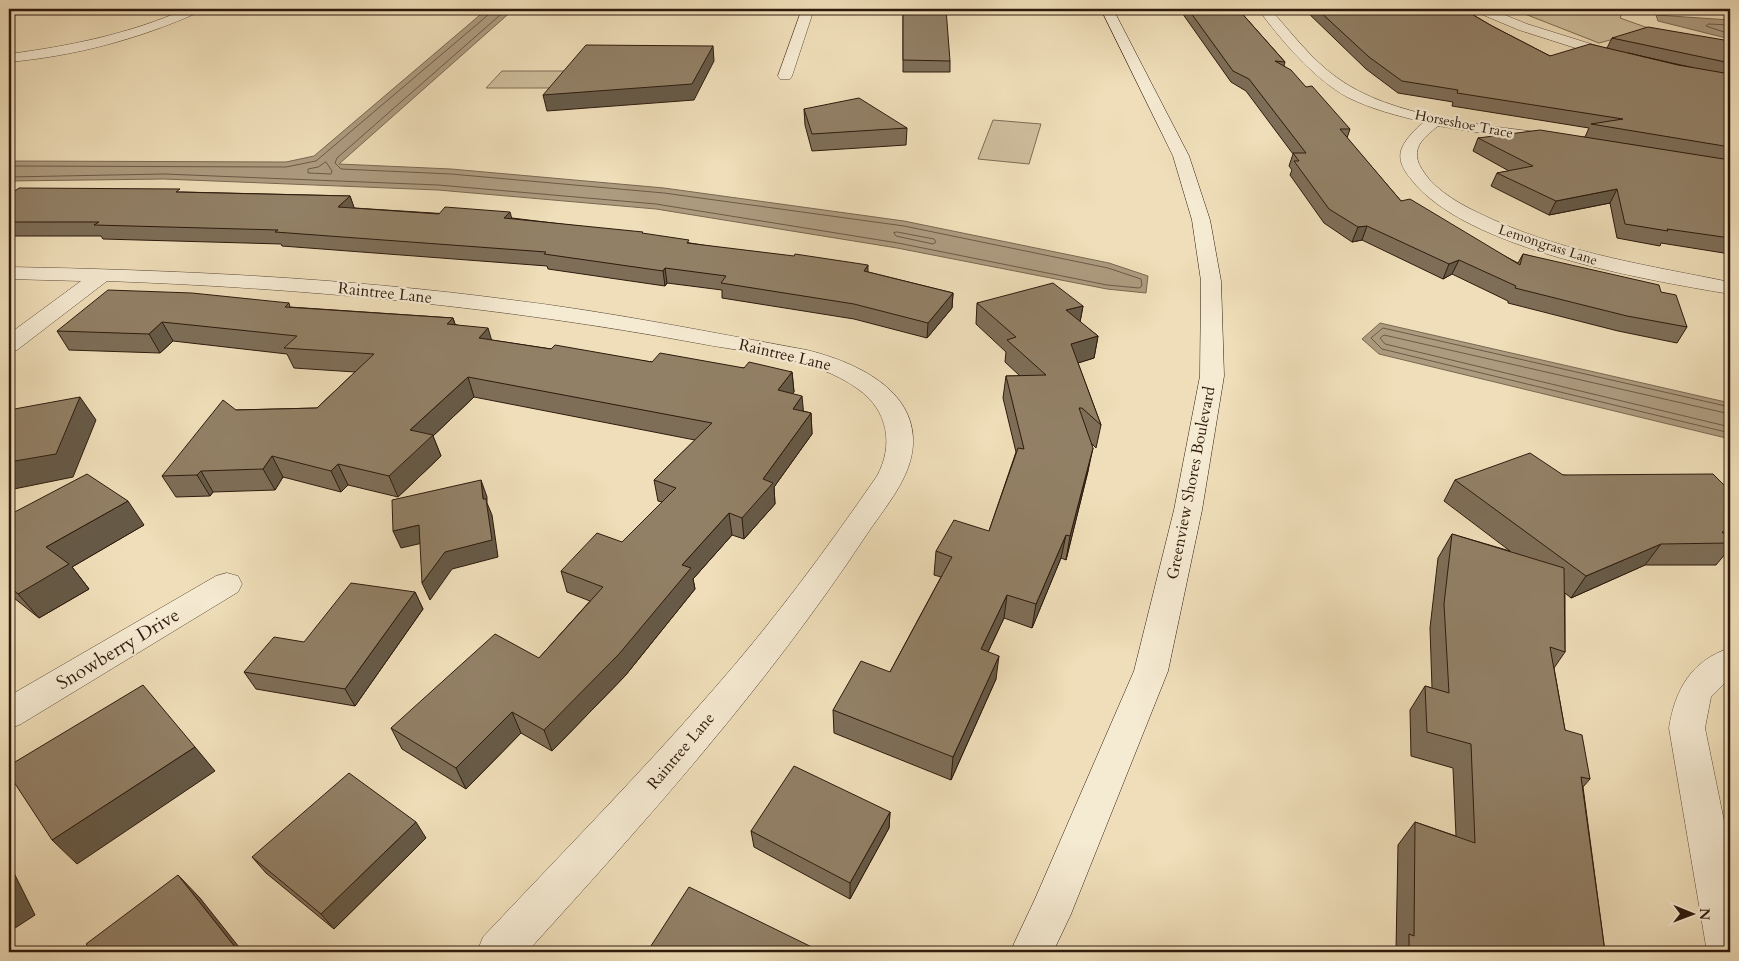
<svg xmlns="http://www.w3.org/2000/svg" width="1739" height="961" viewBox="0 0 1739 961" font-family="Cardo,serif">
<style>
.green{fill:#cebd9c;stroke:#7e6c54}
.water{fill:#ad9b7f;stroke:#7a6751}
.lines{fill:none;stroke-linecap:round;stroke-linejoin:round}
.shore{stroke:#6e5a46;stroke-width:1}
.street-casing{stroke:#5e4b38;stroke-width:1}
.secondary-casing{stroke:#2e1a0d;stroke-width:1}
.street{fill:#f5ead2;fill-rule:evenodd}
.secondary{fill:#f5ead2;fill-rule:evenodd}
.wall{fill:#7e6e58;stroke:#2e1a0d;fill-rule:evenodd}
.shaded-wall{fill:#665a47;stroke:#2e1a0d}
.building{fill:#928066;stroke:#2e1a0d}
.labels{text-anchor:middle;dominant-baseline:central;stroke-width:4.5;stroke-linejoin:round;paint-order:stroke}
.far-street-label{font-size:14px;fill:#2e1a0d;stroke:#f5ead2}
.street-label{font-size:16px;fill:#2e1a0d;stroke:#f5ead2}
.near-street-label{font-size:19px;fill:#2e1a0d;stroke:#f5ead2}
</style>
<rect width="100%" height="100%" fill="#efdeb9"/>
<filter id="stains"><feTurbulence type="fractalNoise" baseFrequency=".004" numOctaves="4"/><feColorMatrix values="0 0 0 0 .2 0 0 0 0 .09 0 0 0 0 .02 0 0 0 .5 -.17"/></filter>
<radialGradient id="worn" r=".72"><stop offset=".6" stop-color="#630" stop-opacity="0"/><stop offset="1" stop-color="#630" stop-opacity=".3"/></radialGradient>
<g class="green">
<polygon points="1512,9 1624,9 1620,18 1651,29 1599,43"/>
<polygon points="502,71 591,71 578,88 486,88"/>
<polygon points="993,120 1041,124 1029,164 978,159"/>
</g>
<g class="water">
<polygon points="487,9 514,9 339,164 451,169 664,188 904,221 1109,263 1148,276 1146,293 1107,289 897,248 656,209 438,190 164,179 9,181 9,161 286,162 314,156"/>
<polygon points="1656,15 1730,20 1730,39 1658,21"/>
<polygon points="1380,323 1730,403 1730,439 1379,354 1362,339"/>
</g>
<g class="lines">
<g class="shore">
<polyline points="1730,25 1708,24 1706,26 1730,34"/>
<polygon points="326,162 332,171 331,174 308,173 308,169 318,167"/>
<polyline points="9,166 286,167 316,161 488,15 490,9"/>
<polyline points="9,177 164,174 438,185 656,204 898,243 1107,285 1139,288 1142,286 1141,279 1108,268 904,226 664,193 451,174 341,169 335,163 337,158 507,9"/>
<polygon points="897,232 934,239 936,242 933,244 896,236 894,233"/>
<polyline points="1730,407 1383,328 1371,338 1382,349 1730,433"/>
<polyline points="1730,414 1384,335 1380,338 1385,344 1730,427"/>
</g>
<g class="street-casing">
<g id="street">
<path d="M 186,9 L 201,9 L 199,12 C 139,39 75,56 9,62 L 9,54 C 70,46 129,34 186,9 Z"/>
<polygon points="802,9 814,9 792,76 790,79 780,79 778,76"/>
<path d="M 1258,9 L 1270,9 C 1291,32 1311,59 1336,77 C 1391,118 1486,125 1552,134 L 1558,136 L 1560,139 L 1558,142 L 1552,144 L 1438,126 C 1431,132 1421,139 1418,148 C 1414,160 1422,170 1429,179 C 1447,199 1472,210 1496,221 C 1571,254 1651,266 1730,282 L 1730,294 C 1646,280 1464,249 1411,179 C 1404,171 1397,159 1402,148 C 1406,138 1416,129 1424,122 C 1398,116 1371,109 1347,97 C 1313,78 1281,40 1258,9 Z"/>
<polygon points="1474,9 1490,9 1527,24 1623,54 1625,57 1618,61 1613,60 1519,30 1476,12"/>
<path d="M 9,267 C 177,270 346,278 512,300 C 611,312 709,332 807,350 C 851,361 911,386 913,438 C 915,475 884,508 865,537 C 766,687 647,820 527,952 L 477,952 L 483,937 C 560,855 639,775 713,690 C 772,623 826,550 877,476 C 894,445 888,410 858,389 C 814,357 749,353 697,343 C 502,307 305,288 107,281 L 17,350 L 9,352 L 9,334 L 81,281 L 9,279 Z"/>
<polygon points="227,573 238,576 242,584 238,592 21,724 9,729 9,696 216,576"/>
<path d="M 1730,648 L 1730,678 L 1711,697 L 1705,728 L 1730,850 L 1730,952 L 1707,952 L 1669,728 C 1675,689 1692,660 1730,648 Z"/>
</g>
</g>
<g class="secondary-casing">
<polygon id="secondary" points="1101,9 1113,9 1189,156 1210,220 1221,281 1224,376 1202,510 1168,671 1071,914 1053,952 1010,952 1035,899 1134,671 1174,510 1200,376 1201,281 1192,220 1173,156"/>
</g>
<use href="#street" class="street"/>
<use href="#secondary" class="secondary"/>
</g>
<g class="wall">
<polygon points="903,9 950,61 950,72 903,72"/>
<polygon points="1180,9 1238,9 1285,62 1284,66 1350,129 1347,138 1401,201 1518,263 1523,254 1661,292 1687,327 1677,343 1618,331 1508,303 1508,301 1452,274 1443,279 1362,240 1352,242 1324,223 1290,175 1292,170 1289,166 1293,154 1246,91 1231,82 1180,10"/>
<path d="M 1304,9 L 1463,9 L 1492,26 L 1550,56 L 1607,48 L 1612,38 L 1730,41 L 1730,254 L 1661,243 L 1660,246 L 1617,238 L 1610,203 L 1549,215 L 1491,186 L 1497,173 L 1509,171 L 1473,151 L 1478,138 L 1585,137 L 1589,128 L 1452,106 L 1453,102 L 1398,93 L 1366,69 ZM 1628,53 L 1694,68 L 1678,65 Z"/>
<polygon points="804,109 907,128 906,145 812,151 805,125"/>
<polygon points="182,192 350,196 354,208 512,218 643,234 690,243 868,272 953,293 952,308 927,338 854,319 722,298 722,290 667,283 665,286 548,269 547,266 282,246 281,244 103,239 101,236 9,236 9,195"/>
<polygon points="289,303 290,307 453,318 455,324 491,340 551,349 652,362 744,368 792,372 794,392 792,394 803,411 811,413 812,434 774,487 775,504 744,539 732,535 693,579 695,589 625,676 552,751 521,733 466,789 402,749 391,728 539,658 590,601 567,592 561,571 622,542 662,502 658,501 654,480 695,440 474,397 433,436 441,456 398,497 348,485 341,492 283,477 275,490 213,492 210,496 176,497 162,476 236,410 317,408 355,372 294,368 287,354 173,341 160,353 69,350 57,331"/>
<polygon points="977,303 1083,306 1080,322 1098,336 1094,358 1078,363 1101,425 1096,448 1092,444 1088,471 1066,560 1061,558 1032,628 1004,618 988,652 996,679 951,780 834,733 833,710 890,672 941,577 934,575 936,551 989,531 1016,452 1003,398 1006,376 1020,376 1005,362 1006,352 976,324"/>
<polygon points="1563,475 1730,491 1730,553 1726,553 1716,565 1645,565 1571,598 1565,593 1565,652 1554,668 1565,730 1590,779 1583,787 1605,952 1394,952 1396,950 1398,845 1415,822 1456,836 1453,768 1411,756 1410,710 1425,686 1432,688 1430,628 1438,558 1452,534 1510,551 1444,501 1455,480"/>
<polygon points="9,515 144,525 72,567 89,589 39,618 9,594"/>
<polygon points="415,592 423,609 355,706 256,689 244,672"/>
<polygon points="890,812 889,828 850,899 754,847 751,831"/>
<polygon points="426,838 334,929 266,873 252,857"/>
</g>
<g class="shaded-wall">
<polygon points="713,46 714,61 694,100 547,111 543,95"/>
<polygon points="1617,189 1610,203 1549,215 1556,201"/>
<polygon points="350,196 355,210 338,207"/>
<polygon points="510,212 514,226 504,218"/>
<polygon points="1367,226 1362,240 1352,242 1358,227"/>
<polygon points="1459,260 1452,274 1443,279 1449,264"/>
<polygon points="868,265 868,280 864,271"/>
<polygon points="665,268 667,283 665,286 663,271"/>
<polygon points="953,293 952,308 927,338 928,323"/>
<polygon points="1083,306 1079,327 1066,310"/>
<polygon points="453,318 459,338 447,324"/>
<polygon points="162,322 173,341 160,353 149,334"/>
<polygon points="488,328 494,348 479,338"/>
<polygon points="1098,336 1094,358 1068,366 1071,344"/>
<polygon points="792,372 794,392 779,411 778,390"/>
<polygon points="468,377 474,397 433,436 441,456 398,497 389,476 410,430"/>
<polygon points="802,396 804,417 793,409"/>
<polygon points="80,397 96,420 73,477 9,490 9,462"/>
<polygon points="811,413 812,434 774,487 775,504 744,539 742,518 763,479"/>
<polygon points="1093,448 1088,471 1066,560 1070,536"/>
<polygon points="272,456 283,477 275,490 263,469"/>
<polygon points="338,464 348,485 341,492 331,471"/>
<polygon points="201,471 213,492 210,496 197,475"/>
<polygon points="481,480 487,497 487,503 492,515 498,557 452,569 430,600 422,583 483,499"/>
<polygon points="128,501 144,525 72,567 89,589 39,618 18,594 46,547"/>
<polygon points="729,513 732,535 693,579 695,589 625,676 552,751 544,730 682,565"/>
<polygon points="419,525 427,542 401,548 393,531"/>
<polygon points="1066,535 1061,558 1032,628 1036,604"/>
<polygon points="1661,544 1645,565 1571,598 1586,576"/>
<polygon points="415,592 423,609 355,706 345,689"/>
<polygon points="1007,595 1004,618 978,673 981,649"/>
<polygon points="999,656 996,679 951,780 953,757"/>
<polygon points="512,712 521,733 466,789 456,768"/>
<polygon points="195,747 215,771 77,864 52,840"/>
<polygon points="890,812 889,828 850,899 850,883"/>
<polygon points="416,822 426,838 334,929 321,914"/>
<polygon points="9,863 35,915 9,932"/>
<polygon points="178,875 200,898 243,952 239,952"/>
</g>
<g class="building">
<polygon points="903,9 946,9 950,61 903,60"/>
<polygon points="1188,9 1238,9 1285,62 1275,61 1291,70 1306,87 1312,86 1350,129 1340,129 1401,201 1410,199 1520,265 1523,254 1659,285 1661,292 1676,295 1687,327 1627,316 1515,288 1516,286 1459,260 1449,264 1367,226 1358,227 1329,209 1294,161 1299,161 1293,153 1306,153 1249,79 1233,71"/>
<polygon points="1317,9 1463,9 1492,26 1550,56 1590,44 1678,65 1730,74 1730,147 1591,124 1623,119 1457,93 1458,90 1402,81 1369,57"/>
<polygon points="1648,27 1730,41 1730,63 1612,38"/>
<polygon points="586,45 713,46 692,84 543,95"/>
<polygon points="859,98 907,128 812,134 804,109"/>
<polygon points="1540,130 1730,160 1730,238 1667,229 1668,231 1625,224 1617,189 1556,201 1497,173 1533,166 1478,138"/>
<polygon points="19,188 180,189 176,192 350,196 338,207 439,214 445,207 510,212 504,218 643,232 642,233 689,240 687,243 794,256 795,254 868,265 864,271 953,293 928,323 854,304 721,283 726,276 665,268 663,271 544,254 546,252 275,232 278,230 94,225 99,222 9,222 9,195"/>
<polygon points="1053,283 1083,306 1066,310 1098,336 1071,344 1101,425 1082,408 1079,408 1093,448 1070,536 1066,535 1036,604 1007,595 981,649 999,656 953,757 833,710 861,661 890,672 952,557 936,551 954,520 989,531 1018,448 1024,449 1006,376 1046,375 1007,340 1016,337 977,303"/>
<polygon points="108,290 192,293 289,303 285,307 453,318 447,324 488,328 479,338 551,349 555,345 652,362 660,353 744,368 749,362 792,372 778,390 802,396 793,409 811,413 763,479 773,483 742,518 729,513 682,565 691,568 619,654 544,730 512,712 456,768 391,728 495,634 539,658 603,587 561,571 597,533 622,542 676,488 654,480 712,423 468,377 410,430 433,435 389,476 338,464 331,471 272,456 263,469 201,471 197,475 162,476 223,400 236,410 317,408 374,354 284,348 297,336 162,322 149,334 57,331"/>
<polygon points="80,397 56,454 9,462 9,410"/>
<polygon points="1530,453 1563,475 1713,474 1730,491 1730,531 1722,532 1730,540 1730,543 1661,544 1586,576 1455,480"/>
<polygon points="87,474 128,501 46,547 69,564 18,594 9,586 9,515"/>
<polygon points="481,480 483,499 486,499 492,540 445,552 422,583 419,525 393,531 392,500"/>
<polygon points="1452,534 1564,568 1565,652 1550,647 1565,730 1582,735 1590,779 1581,777 1605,952 1409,952 1409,934 1414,936 1415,822 1475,843 1471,744 1427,732 1425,686 1449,693 1444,604"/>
<polygon points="351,583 415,592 345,689 244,672 274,637 304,642"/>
<polygon points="143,685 195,747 52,840 10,776 10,765"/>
<polygon points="794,766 890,812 850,883 751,831"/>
<polygon points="349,773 416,822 321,914 252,857"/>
<polygon points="178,875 239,952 93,952 86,944"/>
<polygon points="689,887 822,952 647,952"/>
</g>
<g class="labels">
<g class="far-street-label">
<text transform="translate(1464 124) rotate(11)">Horseshoe Trace</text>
<text transform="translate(1548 245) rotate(18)">Lemongrass Lane</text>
</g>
<g class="street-label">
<text transform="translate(385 293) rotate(6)">Raintree Lane</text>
<text transform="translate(785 355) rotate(13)">Raintree Lane</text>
<text transform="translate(1191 483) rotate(-79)">Greenview Shores Boulevard</text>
<text transform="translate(681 751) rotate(-50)">Raintree Lane</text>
</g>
<g class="near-street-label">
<text transform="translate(118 649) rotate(-31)">Snowberry Drive</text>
</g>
</g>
<rect width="1739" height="961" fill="none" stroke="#efdeb9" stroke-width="30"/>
<rect x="10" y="10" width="1719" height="941" fill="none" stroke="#2e1a0d" stroke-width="2.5"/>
<rect x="15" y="15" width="1709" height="931" fill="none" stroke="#2e1a0d"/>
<g transform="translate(1692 914) rotate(91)" stroke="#f5ead2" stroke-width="4" paint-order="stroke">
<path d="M0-4L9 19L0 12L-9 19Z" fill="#2e1a0d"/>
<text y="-8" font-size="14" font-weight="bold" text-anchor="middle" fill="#2e1a0d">N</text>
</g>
<rect width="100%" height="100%" filter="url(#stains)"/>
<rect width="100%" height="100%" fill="url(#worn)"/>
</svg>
